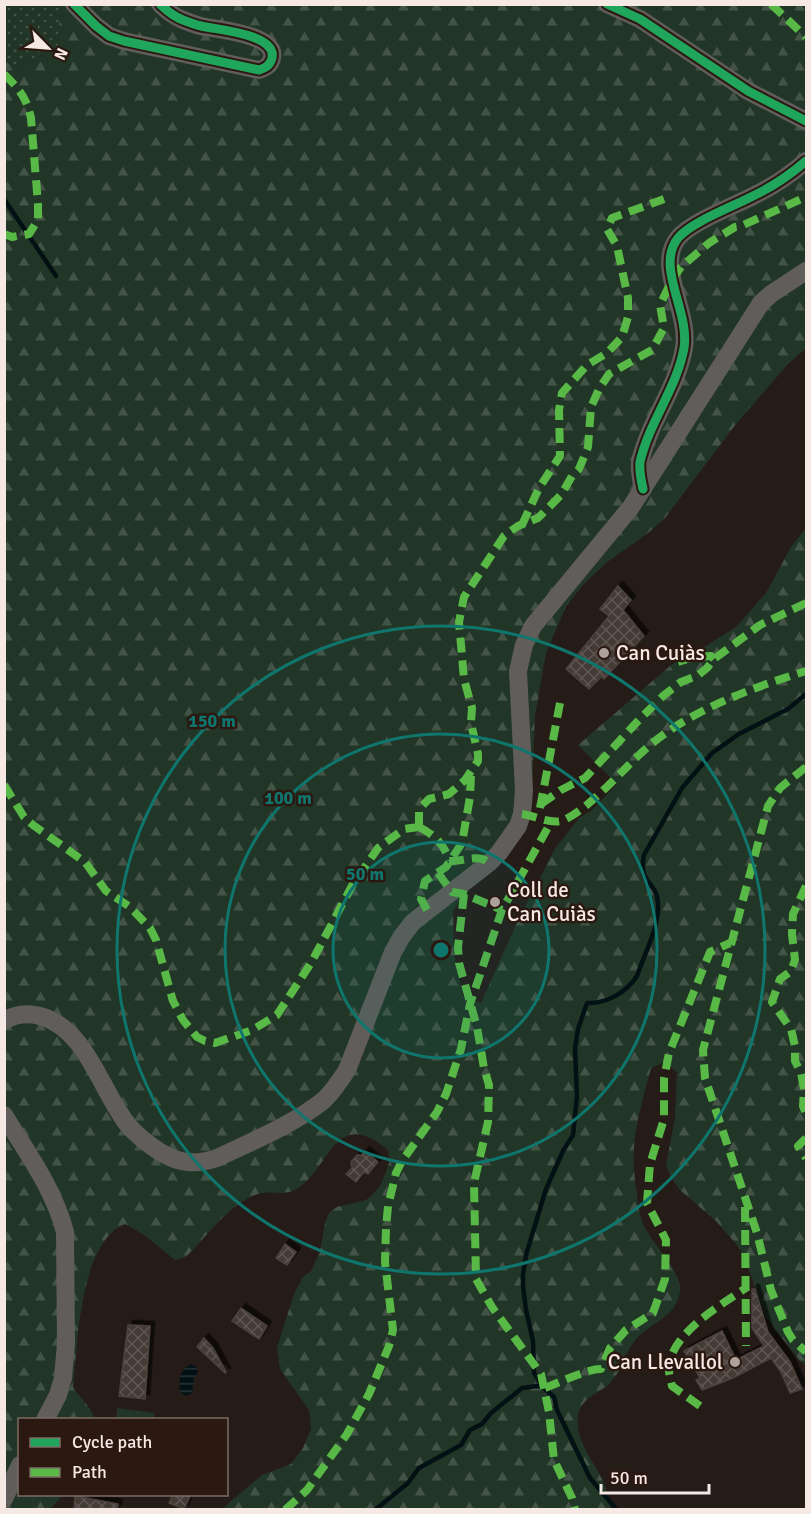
<svg xmlns="http://www.w3.org/2000/svg" width="811" height="1514" viewBox="0 0 811 1514" font-family="Signika,sans-serif">
<style>
.grass{fill:url(#grass-dots)}
.forest{fill:url(#forest-firs)}
.pitch{fill:#223627}
.water{fill:url(#water-rules)}
.lines{fill:none;stroke-linecap:round;stroke-linejoin:round}
.stream{stroke:#031114;stroke-width:4.5}
.building{fill:url(#building-cross-hatch);stroke:#4b423e;stroke-width:1.5;filter:url(#shadow)}
.secondary{stroke:#605d5a;stroke-width:18}
.quiet{stroke:#58b947;stroke-width:8;stroke-dasharray:15 8;stroke-linecap:butt}
.cycleway-casing{stroke:#2b1911;stroke-width:13}
.cycleway{stroke:#20a55d;stroke-width:9}
.ring{fill:none;stroke:#0f766e;stroke-width:3}
.poi-dot{fill:#ada19c;stroke:#2b1911;stroke-width:2}
.labels{text-anchor:middle;dominant-baseline:central;stroke-width:5;stroke-linejoin:round;paint-order:stroke}
.poi-label{font-size:21px;fill:#f6e9e3;stroke:#2b1911;text-anchor:start}
.centre{fill:#0f766e;stroke:#2b1911;stroke-width:3}
.ring-label{font-size:18px;text-anchor:middle;font-weight:bold;fill:#0f766e;stroke:#2b1911;stroke-width:5;stroke-linejoin:round;paint-order:stroke}
</style>
<defs>
<pattern id="grass-dots" width="8" height="8" patternUnits="userSpaceOnUse" patternTransform="scale(1.5)"><rect width="8" height="8" fill="#223627"/><path d="M2 2h.1M6 6h.1" fill="none" stroke="#435346" stroke-width="1.8" stroke-linecap="round"/></pattern>
<pattern id="forest-firs" width="22" height="20" patternUnits="userSpaceOnUse" patternTransform="scale(1.5)"><rect width="22" height="20" fill="#223627"/><path d="M5 1l3.5 6h-7zM16 11l3.5 6h-7z" fill="#435346"/></pattern>
<pattern id="water-rules" width="6" height="5" patternUnits="userSpaceOnUse" patternTransform="scale(1.5)"><rect width="6" height="5" fill="#031114"/><path d="M0 2.5h6" fill="none" stroke="#283436"/></pattern>
<pattern id="building-cross-hatch" width="8" height="8" patternUnits="userSpaceOnUse" patternTransform="scale(1.5)"><rect width="8" height="8" fill="#453a36"/><path d="M0 0l8 8M0 8l8-8" fill="none" stroke="#605653"/></pattern>
<filter id="shadow"><feDropShadow dx="4.5" dy="-4.5" stdDeviation="0" flood-color="#0009"/></filter>
</defs>
<rect width="100%" height="100%" fill="#251b17"/>
<polygon class="grass" points="4,5 60,5 58,51 12,66 5,58"/>
<path class="forest" d="M 60,5 L 806,5 L 806,348 L 788,364 L 736,424 L 665,518 L 648,533 L 606,563 L 584,584 L 566,606 L 546,653 L 535,716 L 532,787 L 453,911 L 454,954 L 463,996 L 481,1003 L 515,927 L 554,850 L 579,818 L 591,811 L 617,784 L 578,745 L 684,654 L 706,646 L 736,627 L 766,593 L 791,547 L 806,528 L 806,1365 L 800,1361 L 765,1316 L 745,1258 L 737,1245 L 717,1222 L 681,1191 L 672,1179 L 666,1165 L 675,1118 L 677,1072 L 665,1062 L 651,1068 C 639,1115 628,1144 637,1193 C 638,1203 639,1214 643,1224 C 651,1243 682,1271 680,1291 C 676,1320 649,1321 633,1343 C 624,1355 622,1370 611,1382 C 600,1394 580,1397 578,1417 C 575,1440 593,1460 602,1479 C 607,1489 608,1499 611,1509 L 222,1509 L 262,1475 L 291,1464 L 303,1448 L 311,1429 L 309,1410 L 280,1369 L 277,1348 L 294,1294 L 303,1277 L 311,1271 L 320,1252 L 325,1223 L 329,1213 L 337,1207 L 366,1200 L 373,1194 L 380,1186 L 387,1169 L 390,1159 L 387,1149 C 333,1105 330,1171 295,1190 C 283,1196 270,1190 258,1194 C 231,1202 206,1237 186,1257 L 175,1260 L 143,1234 L 125,1224 C 79,1243 78,1344 73,1387 C 79,1398 92,1406 94,1419 L 20,1420 L 20,1494 L 63,1495 L 50,1509 L 5,1509 L 4,58 L 12,66 L 58,51 Z"/>
<polygon class="pitch" points="117,1408 154,1413 154,1419 116,1419"/>
<path class="water" d="M 191,1364 L 197,1367 L 198,1372 L 194,1378 L 192,1393 L 186,1396 L 180,1392 C 178,1381 180,1369 191,1364 Z"/>
<g class="lines">
<g class="stream">
<polyline points="4,199 56,276"/>
<polyline points="375,1510 408,1483 419,1468 461,1445 470,1430 482,1424 491,1413 522,1388 537,1386 543,1387"/>
<path d="M 617,1510 L 590,1478 L 557,1410 L 554,1397 L 543,1387 L 534,1373 L 533,1341 L 526,1310 L 523,1286 L 523,1275 L 526,1255 L 546,1189 L 563,1151 L 573,1135 L 577,1096 L 575,1048 L 578,1029 L 587,1003 C 606,1004 627,992 637,976 C 644,955 660,925 658,903 C 656,879 638,885 644,855 L 682,788 L 712,753 L 739,734 L 788,709 L 806,694"/>
</g>
</g>
<g class="building">
<polygon points="618,586 631,600 623,610 644,636 604,679 601,677 589,689 566,669 609,616 600,609"/>
<polygon points="365,1151 378,1162 368,1174 364,1172 356,1182 346,1174 352,1168 351,1162 357,1155 362,1155"/>
<polygon points="285,1244 296,1252 287,1265 276,1258"/>
<polygon points="752,1289 755,1289 768,1332 790,1362 802,1389 790,1393 781,1372 771,1358 733,1378 702,1390 696,1380 700,1378 684,1351 722,1331 736,1360 764,1346 752,1328"/>
<polygon points="241,1308 267,1326 259,1339 232,1321"/>
<polygon points="128,1325 150,1326 145,1399 119,1396"/>
<polygon points="204,1338 213,1348 226,1372 225,1373 197,1347"/>
<polygon points="173,1494 191,1494 184,1509 169,1503"/>
<polygon points="75,1496 118,1504 117,1509 74,1509"/>
</g>
<g class="lines">
<g class="secondary">
<path d="M 74,4 L 96,26 L 109,36 L 124,41 L 259,70 C 265,68 270,66 272,58 C 277,35 221,30 206,27 C 198,26 191,23 183,20 C 175,17 167,11 160,4"/>
<polyline points="607,4 640,19 748,91 806,121"/>
<path d="M 643,489 C 641,480 639,471 640,462 C 649,422 677,388 684,348 C 690,311 655,267 678,238 C 691,222 734,206 753,196 C 772,187 791,174 806,161"/>
<path d="M 4,1021 C 15,1014 28,1013 40,1016 C 86,1028 101,1091 128,1125 C 137,1136 148,1144 160,1152 C 180,1164 196,1165 217,1158 C 251,1142 296,1123 324,1100 C 333,1091 340,1081 347,1070 L 393,952 L 402,936 L 413,922 L 489,863 L 499,853 L 518,826 L 522,814 L 524,791 L 518,671 L 524,645 L 533,626 L 631,507 L 761,303 L 771,294 L 806,271"/>
<path d="M 4,1115 C 27,1153 54,1189 65,1232 L 66,1343 L 63,1378 L 58,1395 L 45,1420"/>
<polyline points="4,1499 20,1465"/>
</g>
<g class="quiet">
<polyline points="771,4 806,37"/>
<path d="M 4,74 C 19,89 26,96 31,118 L 38,204 L 38,220 L 29,234 L 12,237 L 4,234"/>
<polyline points="522,525 539,488 560,456 559,410 562,393 587,365 607,353 622,337 628,317 628,298 617,246 607,229 612,218 664,199"/>
<polyline points="678,662 694,657 711,656 714,659"/>
<polyline points="806,767 780,788 768,806 703,1050 705,1078 757,1233 771,1290 788,1332 793,1340 806,1352"/>
<polyline points="4,785 24,817 33,825 85,862 106,891 130,907 150,928 156,940 173,1001 183,1020 197,1037 205,1041 215,1043 252,1030 277,1015 311,963 353,884 378,848 404,829 419,827"/>
<polyline points="541,804 561,790 585,778 638,721 663,696 681,682 697,676 707,668 714,659 760,625 806,603"/>
<polyline points="540,808 560,703"/>
<path d="M 522,814 C 536,816 553,826 566,819 C 595,804 624,767 649,746 C 691,710 754,687 806,671"/>
<polyline points="419,827 419,812 422,806 429,799 449,794 465,780 478,761 478,754 471,723 472,708 464,679 459,622 464,597 504,536 518,526 538,518 561,495 572,476 579,469 588,447 591,407 599,389 609,374 652,350 664,328 660,305 672,280 681,267 709,243 735,227 741,226 806,197"/>
<path d="M 419,827 C 433,834 445,844 449,861"/>
<path d="M 449,861 C 463,862 479,853 489,863"/>
<polyline points="438,873 452,892 464,894 502,910"/>
<polyline points="806,886 793,914 792,934 795,960 791,971 780,979 772,1002 791,1029 795,1046 795,1061 801,1073 804,1089 803,1106 806,1114"/>
<polyline points="464,894 458,947 459,963 477,1027 484,1068 489,1085 488,1122 474,1183 476,1279 492,1307 541,1374 549,1412 554,1460 572,1498 575,1510"/>
<polyline points="427,910 421,899 425,881 446,867 462,843 470,797 471,774"/>
<polyline points="806,1138 798,1146 806,1158"/>
<polyline points="745,1207 746,1346"/>
<path d="M 545,1388 C 558,1383 590,1368 601,1369 L 610,1348 L 626,1330 L 653,1313 L 665,1279 L 666,1240 L 647,1203 L 650,1164 L 664,1119 L 664,1079 L 669,1053 L 710,952 L 730,943"/>
<path d="M 700,1406 L 672,1386 C 671,1382 670,1377 669,1372 C 666,1336 721,1305 746,1288"/>
<polyline points="285,1510 307,1490 347,1434 369,1394 389,1346 393,1330 385,1262 386,1229 388,1206 396,1173 402,1161 437,1112 446,1094 461,1049 470,1004 502,910 551,822"/>
</g>
<g class="cycleway-casing">
<g id="cycleway">
<path d="M 74,4 L 96,26 L 109,36 L 124,41 L 259,70 C 265,68 270,66 272,58 C 277,35 221,30 206,27 C 198,26 191,23 183,20 C 175,17 167,11 160,4"/>
<polyline points="607,4 640,19 748,91 806,121"/>
<path d="M 643,489 C 641,480 639,471 640,462 C 649,422 677,388 684,348 C 690,311 655,267 678,238 C 691,222 734,206 753,196 C 772,187 791,174 806,161"/>
</g>
</g>
<use href="#cycleway" class="cycleway"/>
</g>
<circle cx="441" cy="950" r="108" fill="#0f766e" fill-opacity=".12"/>
<g class="ring">
<circle cx="441" cy="950" r="108"/>
<circle cx="441" cy="950" r="216"/>
<circle cx="441" cy="950" r="324"/>
</g>
<g class="poi-dot">
<circle cx="604" cy="653" r="6"/>
<circle cx="495" cy="902" r="6"/>
<circle cx="735" cy="1362" r="6"/>
</g>
<g class="labels">
<g class="poi-label">
<text x="616" y="653">Can Cuiàs</text>
<text x="507" y="890">Coll de<tspan x="507" dy="24">Can Cuiàs</tspan></text>
<text x="723" y="1362" text-anchor="end">Can Llevallol</text>
</g>
</g>
<circle cx="441" cy="950" r="9" class="centre"/>
<g class="ring-label">
<text x="212" y="727">150 m</text>
<text x="288" y="804">100 m</text>
<text x="365" y="880">50 m</text>
</g>
<rect width="811" height="1514" fill="none" stroke="#f6e9e3" stroke-width="12"/>
<rect x="18" y="1418" width="210" height="78" fill="#2b1911" stroke="#7c6c65" stroke-width="1.5"/>
<rect x="30" y="1438" width="30" height="9" fill="#20a55d" stroke="#7c6c65" stroke-width="1.5"/>
<text x="72" y="1448" font-size="18" fill="#f6e9e3">Cycle path</text>
<rect x="30" y="1468" width="30" height="9" fill="#58b947" stroke="#7c6c65" stroke-width="1.5"/>
<text x="72" y="1478" font-size="18" fill="#f6e9e3">Path</text>
<g transform="translate(48 48) rotate(115)" stroke="#2b1911" stroke-width="4.5" paint-order="stroke">
<path d="M0-4.5L10 22L0 15L-10 22Z" fill="#f6e9e3"/>
<text y="-9" font-size="16" font-weight="bold" text-anchor="middle" fill="#f6e9e3">N</text>
</g>
<path d="M601 1484v9h108v-9" fill="none" stroke="#f6e9e3" stroke-width="3"/>
<text x="610" y="1484" font-size="18" fill="#f6e9e3" stroke="#2b1911" stroke-width="4.5" paint-order="stroke">50 m</text>
</svg>
